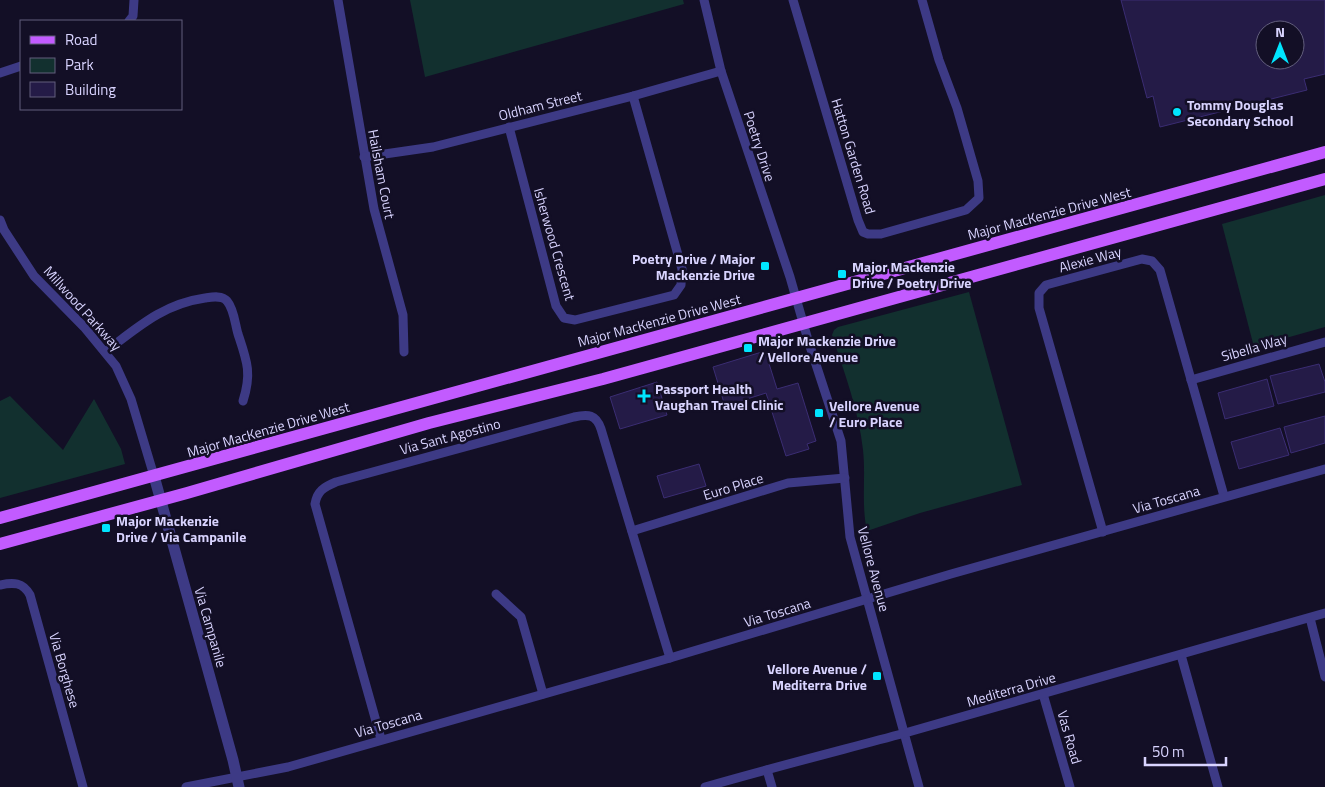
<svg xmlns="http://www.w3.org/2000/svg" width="1325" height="787" viewBox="0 0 1325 787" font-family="'Titillium Web',sans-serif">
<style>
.green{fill:#12302f}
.building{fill:#241b47;stroke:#3b2d73;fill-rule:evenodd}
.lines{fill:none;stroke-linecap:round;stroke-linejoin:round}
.minor{stroke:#3d3a85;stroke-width:9}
.tertiary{stroke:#3d3a85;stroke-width:11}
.primary{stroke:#c25bff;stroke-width:12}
.poi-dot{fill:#00e5ff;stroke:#130f26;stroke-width:2}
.labels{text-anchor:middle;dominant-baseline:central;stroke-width:5;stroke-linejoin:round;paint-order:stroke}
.poi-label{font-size:14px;font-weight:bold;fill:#d9d4ff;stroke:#130f26;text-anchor:start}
.street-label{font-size:14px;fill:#d9d4ff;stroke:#130f26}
</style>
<rect width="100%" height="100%" fill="#130f26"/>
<g class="green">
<polygon points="410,0 683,0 684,4 425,77"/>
<polygon points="1325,195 1325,327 1254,347 1222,224"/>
<path d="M 969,292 L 1022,485 L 920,513 L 867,531 C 861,504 866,477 863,450 C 859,411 844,372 832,335 L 834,330 L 838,327 Z"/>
<polygon points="10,396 63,450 94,399 121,449 125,464 0,498 0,401"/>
</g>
<g class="building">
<path d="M 1121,0 L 1325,0 L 1325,74 L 1304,79 L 1307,90 L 1160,127 L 1153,96 L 1147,98 ZM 1265,30 L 1295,30 L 1295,60 L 1265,60 Z"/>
<polygon points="765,351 777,389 798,383 816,441 807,444 809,449 786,456 766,393 725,406 713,367"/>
<polygon points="1319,364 1325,382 1325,392 1278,404 1270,376"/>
<polygon points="1267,379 1274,406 1225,419 1218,393"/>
<polygon points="657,382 667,415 620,429 610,397"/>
<polygon points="1325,416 1325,443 1291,453 1284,427"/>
<polygon points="1280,428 1289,455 1239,469 1231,442"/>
<polygon points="699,464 706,486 664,498 657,476"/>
</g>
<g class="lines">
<g class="minor">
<polyline points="338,0 374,209 403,315 404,352"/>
<polyline points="704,0 721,71 790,277 808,340 841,441 850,537 919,787"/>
<polyline points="793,0 858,220 863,232 868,234 881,234 966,210 979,198 978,181 957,108 939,60 922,0"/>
<polyline points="129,21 133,16 134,0"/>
<polyline points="0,73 21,66"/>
<polyline points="509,127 556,306 564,318 575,320 674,295 681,285 682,269 633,96"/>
<polyline points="364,157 433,147 633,96 721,71"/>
<polyline points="0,220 4,230 34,276 84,327 116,366 131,399 154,476"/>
<path d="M 105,352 C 138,327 163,304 205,298 C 212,297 222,295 227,301 C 234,309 235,324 238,334 C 247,361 252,373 243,401"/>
<polyline points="1191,380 1325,342"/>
<polyline points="632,531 788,483 845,478"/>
<polyline points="1103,532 1039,308 1039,293 1046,285 1142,259 1152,261 1160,270 1224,496"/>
<path d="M 0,585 C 13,582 23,582 30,595 L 83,787"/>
<polyline points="496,594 521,617 543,694"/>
<polyline points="1310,618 1325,677"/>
<polyline points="1181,655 1218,787"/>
<polyline points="1043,694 1070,787"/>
<path d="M 381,739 L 315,504 C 317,491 324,487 336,482 L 574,417 C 588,414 596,414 601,429 L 670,658"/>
<polyline points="767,770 772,787"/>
<polyline points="186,787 288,767 670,658 951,574 1325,469"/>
<path d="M 705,787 C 771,768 838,751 905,733 L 1325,613"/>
</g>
<polyline class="tertiary" points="154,476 233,760 239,787"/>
<g class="primary">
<polyline points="0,518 1325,152"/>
<polyline points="0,544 187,493 429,423 603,379 1325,179"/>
</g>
</g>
<g class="poi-dot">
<circle cx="1177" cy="112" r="5"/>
<rect x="760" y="261" width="10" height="10" rx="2.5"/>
<rect x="837" y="269" width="10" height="10" rx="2.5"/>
<rect x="743" y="343" width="10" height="10" rx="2.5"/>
<path d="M641.5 388.5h5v5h5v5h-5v5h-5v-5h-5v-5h5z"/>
<rect x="814" y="408" width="10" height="10" rx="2.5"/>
<rect x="101" y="523" width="10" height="10" rx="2.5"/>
<rect x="872" y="671" width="10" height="10" rx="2.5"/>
</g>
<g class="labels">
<g class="poi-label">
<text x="1187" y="104">Tommy Douglas<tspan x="1187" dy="16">Secondary School</tspan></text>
<text x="755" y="258" text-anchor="end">Poetry Drive / Major<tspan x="755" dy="16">Mackenzie Drive</tspan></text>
<text x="852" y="266">Major Mackenzie<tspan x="852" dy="16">Drive / Poetry Drive</tspan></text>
<text x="758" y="340">Major Mackenzie Drive<tspan x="758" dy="16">/ Vellore Avenue</tspan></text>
<text x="655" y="388">Passport Health<tspan x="655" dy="16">Vaughan Travel Clinic</tspan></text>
<text x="829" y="405">Vellore Avenue<tspan x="829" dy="16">/ Euro Place</tspan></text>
<text x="116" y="520">Major Mackenzie<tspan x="116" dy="16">Drive / Via Campanile</tspan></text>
<text x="867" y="668" text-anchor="end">Vellore Avenue /<tspan x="867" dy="16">Mediterra Drive</tspan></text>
</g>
<g class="street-label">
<text transform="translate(540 105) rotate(-14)">Oldham Street</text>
<text transform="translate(760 146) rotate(72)">Poetry Drive</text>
<text transform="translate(854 156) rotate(73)">Hatton Garden Road</text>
<text transform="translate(382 174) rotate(79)">Hailsham Court</text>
<text transform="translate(1049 213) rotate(-15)">Major MacKenzie Drive West</text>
<text transform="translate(555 244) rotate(74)">Isherwood Crescent</text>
<text transform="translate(1090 259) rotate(-15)">Alexie Way</text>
<text transform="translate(83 308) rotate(48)">Millwood Parkway</text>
<text transform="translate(659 320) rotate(-15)">Major MacKenzie Drive West</text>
<text transform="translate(1254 347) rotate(-16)">Sibella Way</text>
<text transform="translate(268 429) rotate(-16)">Major MacKenzie Drive West</text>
<text transform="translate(450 436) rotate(-15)">Via Sant Agostino</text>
<text transform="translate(733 486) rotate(-17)">Euro Place</text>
<text transform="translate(1166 499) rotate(-16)">Via Toscana</text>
<text transform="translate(874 569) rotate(75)">Vellore Avenue</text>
<text transform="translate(777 612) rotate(-17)">Via Toscana</text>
<text transform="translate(211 627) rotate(74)">Via Campanile</text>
<text transform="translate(65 670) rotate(74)">Via Borghese</text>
<text transform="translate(1011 689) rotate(-16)">Mediterra Drive</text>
<text transform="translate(388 723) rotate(-16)">Via Toscana</text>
<text transform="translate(1070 737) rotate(74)">Vas Road</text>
</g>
</g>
<rect x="20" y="20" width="162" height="90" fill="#130f26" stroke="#625e7d"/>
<rect x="30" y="36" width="25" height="8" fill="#c25bff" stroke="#625e7d"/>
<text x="65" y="45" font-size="15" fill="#d9d4ff">Road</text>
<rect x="30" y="58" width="25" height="15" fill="#12302f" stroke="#625e7d"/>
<text x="65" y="70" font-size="15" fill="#d9d4ff">Park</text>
<rect x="30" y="82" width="25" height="15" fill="#241b47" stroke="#625e7d"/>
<text x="65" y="95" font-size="15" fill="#d9d4ff">Building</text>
<g transform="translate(1280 45)"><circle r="24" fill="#130f26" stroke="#625e7d"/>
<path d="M0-4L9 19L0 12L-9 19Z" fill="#00e5ff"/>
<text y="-8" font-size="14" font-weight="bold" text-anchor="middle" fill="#d9d4ff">N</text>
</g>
<path d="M1145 757v8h81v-8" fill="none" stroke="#d9d4ff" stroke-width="2.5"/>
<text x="1152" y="757" font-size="15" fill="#d9d4ff" stroke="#130f26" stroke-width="4" paint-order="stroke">50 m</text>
</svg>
